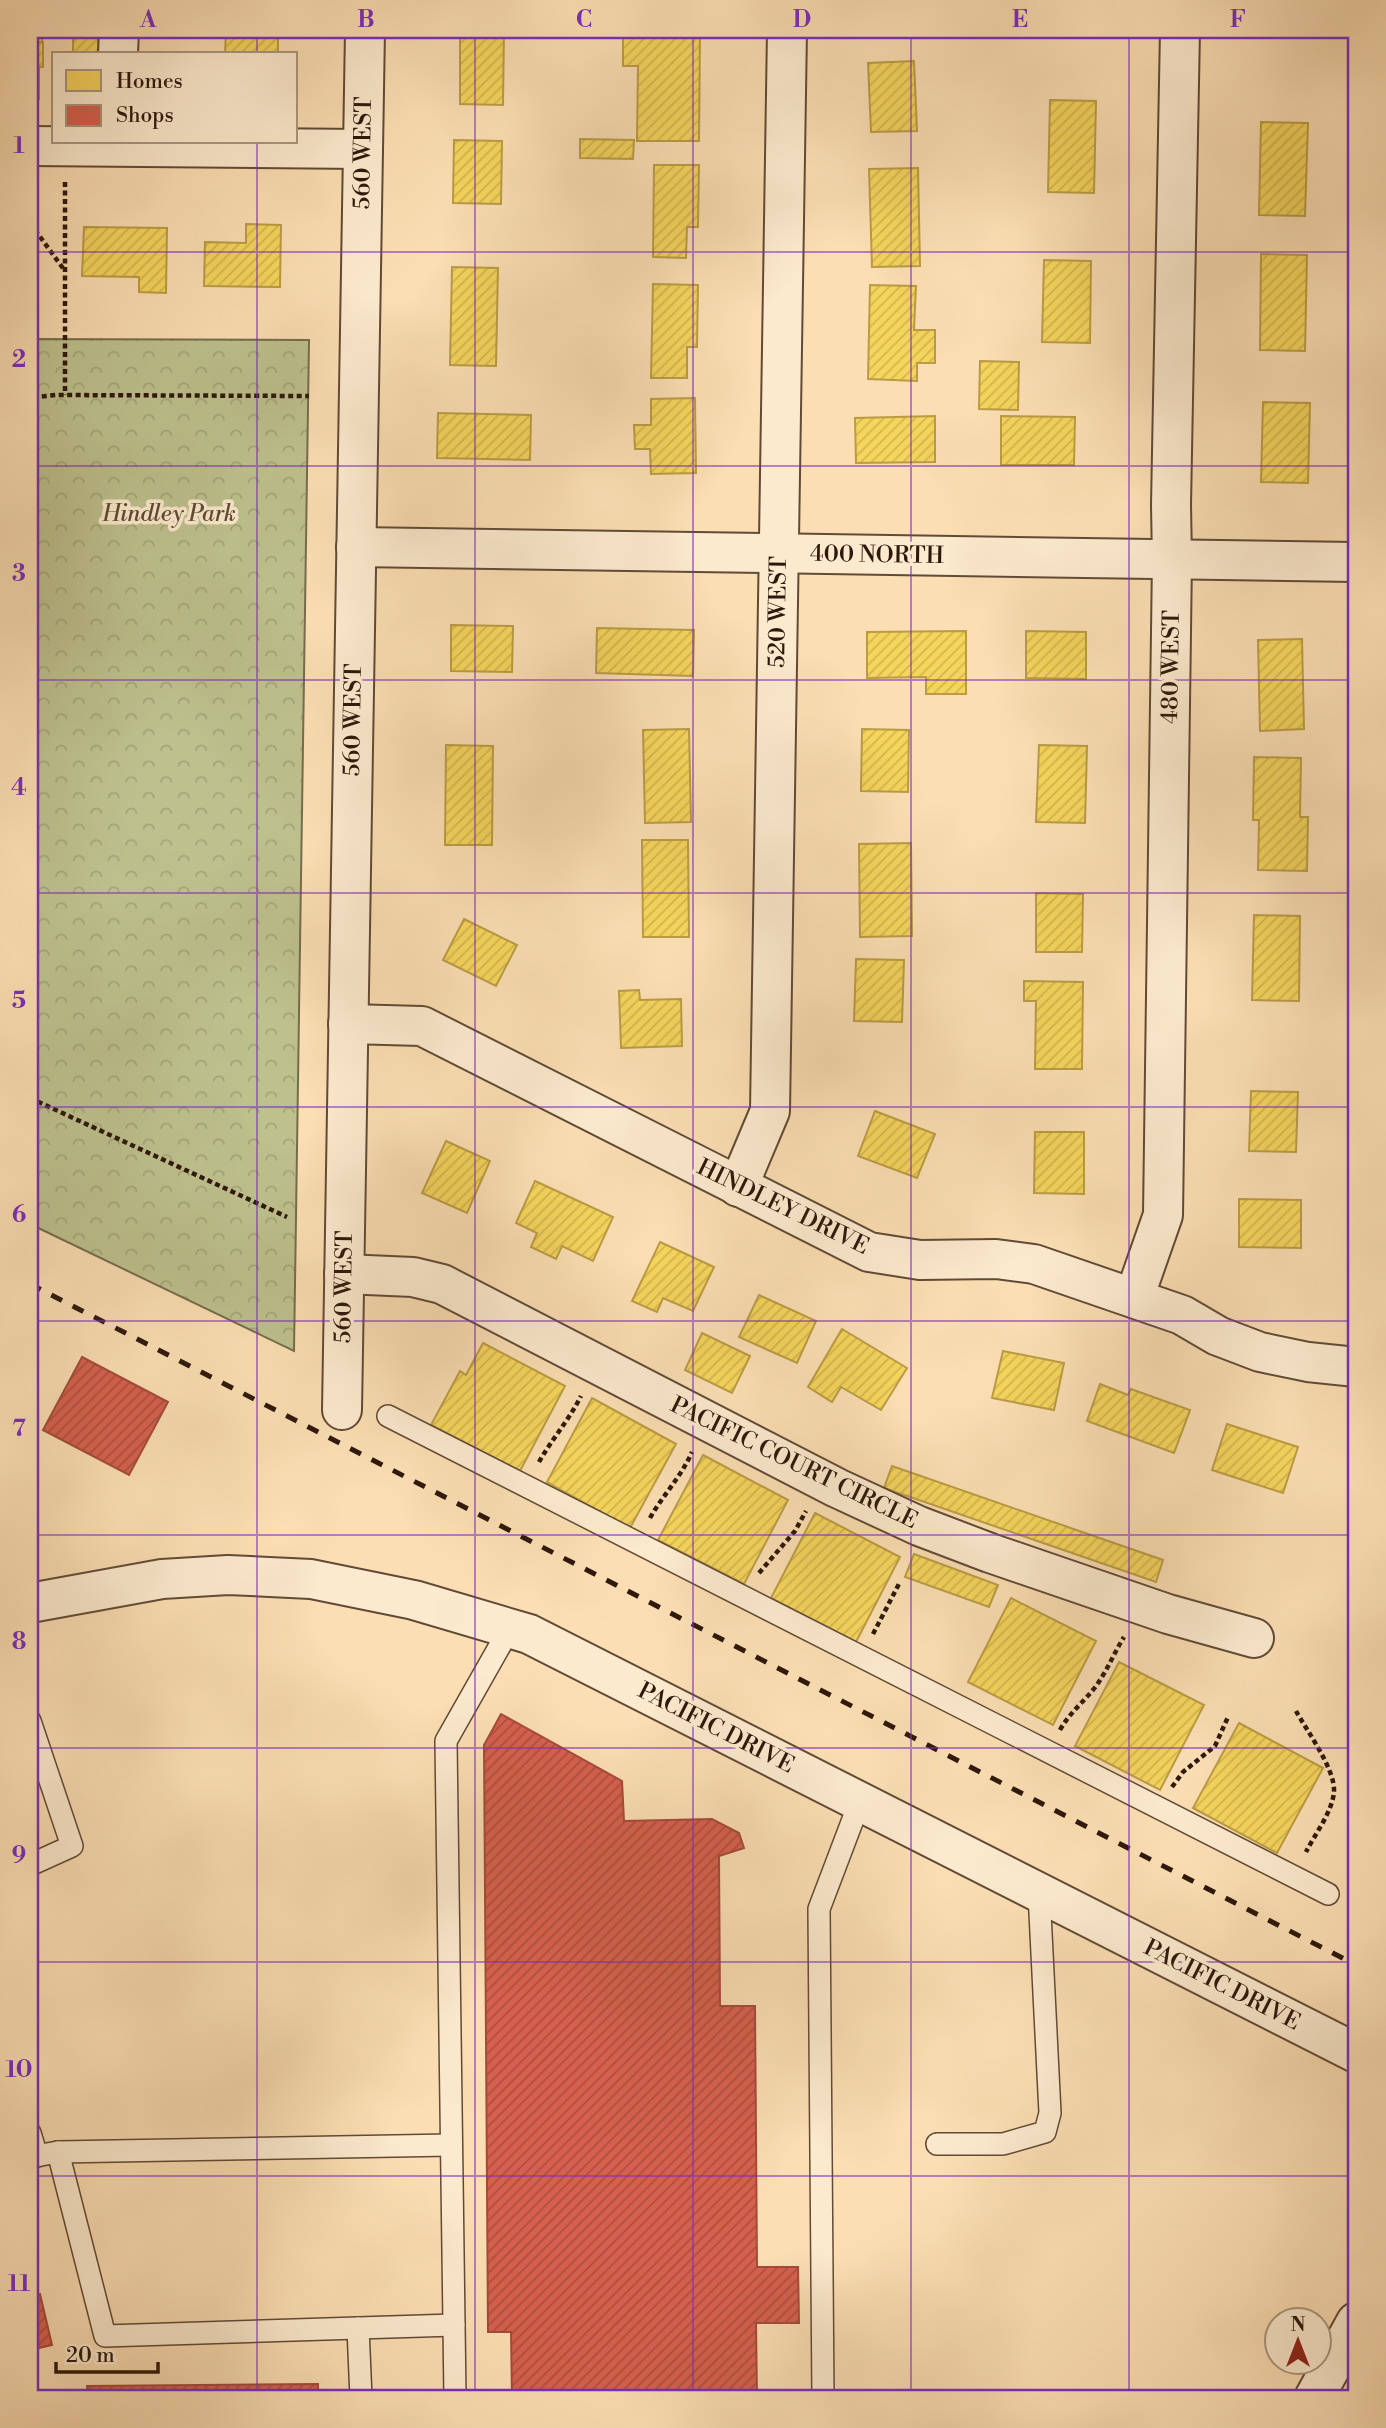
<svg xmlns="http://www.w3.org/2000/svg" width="1386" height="2428" viewBox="0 0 1386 2428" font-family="'Libre Bodoni',serif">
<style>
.park{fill:url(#park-crowns);stroke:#766c4d;stroke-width:2}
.homes{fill:url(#homes-hatch);stroke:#ba9c44;stroke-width:2}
.shops{fill:url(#shops-hatch);stroke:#a44a3a;stroke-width:2}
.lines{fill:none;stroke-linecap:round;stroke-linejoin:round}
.service-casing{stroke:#614a36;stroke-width:24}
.minor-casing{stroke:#614a36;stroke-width:42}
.tertiary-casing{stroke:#614a36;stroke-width:42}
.path{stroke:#2e180c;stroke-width:4.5;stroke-dasharray:5 3.5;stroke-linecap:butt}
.service{stroke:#fceace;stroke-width:21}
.minor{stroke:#fceace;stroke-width:38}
.tertiary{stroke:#fceace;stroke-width:38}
.rail{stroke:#2e180c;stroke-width:5;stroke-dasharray:12 12;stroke-linecap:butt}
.grid{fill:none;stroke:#7b2cbf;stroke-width:2;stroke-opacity:0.55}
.labels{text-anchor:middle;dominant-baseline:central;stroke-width:7;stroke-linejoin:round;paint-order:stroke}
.street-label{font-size:23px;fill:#2e180c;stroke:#fceace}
.park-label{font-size:23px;font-style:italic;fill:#594b33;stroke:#fceace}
.neatline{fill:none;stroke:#7b2cbf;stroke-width:2.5}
.grid-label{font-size:23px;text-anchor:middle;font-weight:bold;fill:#7b2cbf}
</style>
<defs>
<pattern id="park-crowns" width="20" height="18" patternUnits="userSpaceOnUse" patternTransform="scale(1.75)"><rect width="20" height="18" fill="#bdc18e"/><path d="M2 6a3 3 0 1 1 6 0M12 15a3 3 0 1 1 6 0" fill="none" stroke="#a3a579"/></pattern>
<pattern id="homes-hatch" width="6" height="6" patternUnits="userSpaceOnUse" patternTransform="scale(1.75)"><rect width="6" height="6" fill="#f6d55c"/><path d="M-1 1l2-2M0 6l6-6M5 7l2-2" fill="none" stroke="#d3b64f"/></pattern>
<pattern id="shops-hatch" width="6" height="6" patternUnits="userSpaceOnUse" patternTransform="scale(1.75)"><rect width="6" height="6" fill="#d6604d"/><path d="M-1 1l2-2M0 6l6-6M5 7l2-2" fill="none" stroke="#ae4e3e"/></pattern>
</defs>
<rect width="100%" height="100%" fill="#fbdeb3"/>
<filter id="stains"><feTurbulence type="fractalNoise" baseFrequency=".00286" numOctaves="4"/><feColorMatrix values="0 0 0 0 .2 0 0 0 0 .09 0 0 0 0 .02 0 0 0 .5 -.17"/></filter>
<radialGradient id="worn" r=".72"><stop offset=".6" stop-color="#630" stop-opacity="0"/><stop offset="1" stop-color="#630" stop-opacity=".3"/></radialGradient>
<polygon class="park" points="30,339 309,340 294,1351 30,1224"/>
<g class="homes">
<rect x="30" y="30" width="12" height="12"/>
<polygon points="226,30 278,30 278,54 225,54"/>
<polygon points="460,30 504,30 503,105 460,104"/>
<polygon points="520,30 577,30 576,38"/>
<rect x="73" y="32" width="25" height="22"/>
<polygon points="623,32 700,33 699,141 637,141 638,66 623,66"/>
<rect x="30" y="42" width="13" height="25"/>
<polygon points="914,61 917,131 871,132 868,63"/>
<rect x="30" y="67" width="9" height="32"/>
<polygon points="1050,100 1096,101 1094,193 1048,192"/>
<polygon points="1261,122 1308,123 1305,216 1259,215"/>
<polygon points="580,139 634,140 633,159 580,158"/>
<polygon points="454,140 502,141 501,204 453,203"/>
<polygon points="654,165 699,165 698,227 687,227 686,258 653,257"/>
<polygon points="918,168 920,266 872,267 869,169"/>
<polygon points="246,224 281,225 280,287 204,286 205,242 246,243"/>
<polygon points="84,227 167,228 166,293 139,292 139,277 82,276"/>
<polygon points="1261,254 1307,255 1305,351 1260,350"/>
<polygon points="1044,260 1091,261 1090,343 1042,342"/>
<polygon points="452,267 498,268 496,366 450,365"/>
<polygon points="653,284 698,285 697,347 687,347 687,378 651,378"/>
<polygon points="870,285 916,286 914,330 935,330 935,363 917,363 917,381 868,379"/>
<polygon points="980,361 1019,362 1018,410 979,409"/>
<polygon points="695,398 696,473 651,474 650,449 635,449 634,425 651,425 651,399"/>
<polygon points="1263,402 1310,403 1308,483 1261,482"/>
<polygon points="438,413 531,415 530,460 437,458"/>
<polygon points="935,416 935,462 856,463 855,418"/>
<polygon points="1001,416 1075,417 1074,465 1001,465"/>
<polygon points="451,625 513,626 512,672 451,671"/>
<polygon points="597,628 694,630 693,676 596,673"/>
<polygon points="966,631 966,694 926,694 926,677 867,678 867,632"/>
<polygon points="1026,631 1086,632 1086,679 1026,678"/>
<polygon points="1302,639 1304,729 1260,731 1258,640"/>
<polygon points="689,729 691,822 645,823 643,730"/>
<polygon points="862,729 909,730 908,792 861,791"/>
<polygon points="446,745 493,746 492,845 445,845"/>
<polygon points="1039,745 1087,746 1085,823 1036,822"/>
<polygon points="1254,757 1301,758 1300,817 1308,817 1307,871 1258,870 1259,820 1253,820"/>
<polygon points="642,840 688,840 689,937 643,937"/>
<polygon points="911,843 912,936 860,937 859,844"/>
<polygon points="1036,893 1083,894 1082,952 1036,952"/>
<polygon points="1254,915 1300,916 1299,1001 1252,1000"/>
<polygon points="464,919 517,945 496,986 443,960"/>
<polygon points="856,959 904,960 902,1022 854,1021"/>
<polygon points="1024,981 1083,982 1082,1069 1035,1069 1036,1001 1024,1001"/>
<polygon points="639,990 640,1000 681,999 682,1046 621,1048 619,991"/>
<polygon points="1251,1091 1298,1092 1296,1152 1249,1151"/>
<polygon points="875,1111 935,1134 917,1178 858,1156"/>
<polygon points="1035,1132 1084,1132 1084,1194 1034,1193"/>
<polygon points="446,1141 490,1161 467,1213 422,1193"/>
<polygon points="535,1181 613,1217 593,1261 562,1246 556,1259 531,1247 537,1233 516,1223"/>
<polygon points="1239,1199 1301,1200 1301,1248 1239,1247"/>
<polygon points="660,1242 714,1267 693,1311 663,1298 657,1312 632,1301"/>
<polygon points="759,1295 816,1321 797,1363 739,1337"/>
<polygon points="842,1329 907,1368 881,1410 841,1387 832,1402 808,1387"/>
<polygon points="702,1333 750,1356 732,1393 685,1370"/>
<polygon points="483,1343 565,1386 520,1471 431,1425 460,1371 466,1375"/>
<polygon points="1003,1351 1064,1363 1054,1410 992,1398"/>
<polygon points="1100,1384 1128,1395 1131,1389 1190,1410 1174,1453 1087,1421"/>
<polygon points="592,1398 676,1444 630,1528 547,1482"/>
<polygon points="1227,1424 1298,1447 1283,1493 1212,1470"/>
<polygon points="703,1455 788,1500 744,1584 658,1540"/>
<polygon points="1355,1458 1356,1458 1356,1505 1351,1504"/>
<polygon points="892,1466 1163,1560 1156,1582 884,1488"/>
<polygon points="815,1513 900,1557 856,1642 771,1598"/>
<polygon points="914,1554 998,1585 989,1607 905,1577"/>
<polygon points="1011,1598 1096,1641 1053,1725 968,1682"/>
<polygon points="1119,1662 1204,1705 1160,1790 1075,1746"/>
<polygon points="1239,1723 1323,1768 1277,1853 1193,1808"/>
</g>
<g class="shops">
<polygon points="82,1357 168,1402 129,1475 43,1430"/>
<polygon points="501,1714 622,1781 624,1821 712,1819 739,1833 744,1848 719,1856 720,2006 755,2006 757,2267 798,2267 799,2323 756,2323 757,2398 512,2398 511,2332 488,2332 484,1745"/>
<polygon points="30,2266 37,2295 40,2294 52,2345 30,2350"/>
<polygon points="318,2384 318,2398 88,2398 87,2386"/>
</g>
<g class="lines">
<g class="service-casing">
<g id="service">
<polyline points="388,1416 1328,1894"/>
<polyline points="30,1721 72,1846 30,1865"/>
<polyline points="30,2133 37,2156"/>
<polyline points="937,2144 1003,2144 1045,2132 1050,2113 1039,1893"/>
<polyline points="58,2152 105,2336 454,2325"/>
<polyline points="30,2157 58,2152 451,2145"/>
<polyline points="358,2328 361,2398"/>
<polyline points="455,2398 446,1741 510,1628"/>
<polyline points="823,2398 819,1909 860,1801"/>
</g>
</g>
<g class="minor-casing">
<g id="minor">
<polyline points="118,54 119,30"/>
<polyline points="30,146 363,149"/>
<polyline points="356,547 1356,562"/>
<polyline points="348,1024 422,1026 869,1252 920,1260 996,1259 1034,1264 1182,1315 1218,1336 1260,1352 1308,1362 1356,1367"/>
<polyline points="738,1187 770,1111 787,30"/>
<polyline points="344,1274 413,1277 442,1284 837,1488 919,1526 990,1553 1168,1614 1254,1638"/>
<polyline points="1134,1298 1163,1215 1172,559 1171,505 1180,30"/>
<polyline points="342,1410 365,30"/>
<polyline points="1314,2398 1356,2322"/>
</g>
</g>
<g class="tertiary-casing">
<polyline id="tertiary" points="30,1603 162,1579 228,1575 311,1579 414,1600 529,1634 1356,2053"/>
</g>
<g class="path">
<polyline points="65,182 65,395"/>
<polyline points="30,223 65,271"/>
<polyline points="30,407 37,397 56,395 309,396"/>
<polyline points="30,1098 287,1217"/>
<path d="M 539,1462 C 552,1439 569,1420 581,1396"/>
<path d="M 650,1518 C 663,1495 681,1477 692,1452"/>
<polyline points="759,1573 795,1531 806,1511"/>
<polyline points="873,1634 900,1582"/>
<path d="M 1296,1711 C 1307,1731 1335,1769 1334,1791 C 1333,1811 1315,1834 1306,1852"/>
<path d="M 1060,1730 C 1070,1712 1084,1702 1096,1686 C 1107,1671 1114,1653 1124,1637"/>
<polyline points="1172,1787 1183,1772 1215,1746 1228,1717"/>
</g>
<use href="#service" class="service"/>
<use href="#minor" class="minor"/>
<use href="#tertiary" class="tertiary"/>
<polyline class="rail" points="30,1284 1356,1965"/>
</g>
<path class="grid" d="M 257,30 L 257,54M 475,30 L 475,2398M 693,30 L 693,2398M 911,30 L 911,2398M 1129,30 L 1129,2398M 257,142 L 257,2398M 30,252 L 1356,252M 30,466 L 1356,466M 30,680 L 1356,680M 30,893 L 1356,893M 30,1107 L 1356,1107M 30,1321 L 1356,1321M 30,1535 L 1356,1535M 30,1748 L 1356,1748M 30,1962 L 1356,1962M 30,2176 L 1356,2176"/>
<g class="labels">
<g class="street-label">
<text transform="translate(363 153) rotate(-89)">560 WEST</text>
<text transform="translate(877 555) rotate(1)">400 NORTH</text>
<text transform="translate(778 612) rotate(-89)">520 WEST</text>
<text transform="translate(1171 667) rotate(-89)">480 WEST</text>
<text transform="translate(353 720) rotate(-89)">560 WEST</text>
<text transform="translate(783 1207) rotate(26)">HINDLEY DRIVE</text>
<text transform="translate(344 1287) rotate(-89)">560 WEST</text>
<text transform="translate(794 1463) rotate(26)">PACIFIC COURT CIRCLE</text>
<text transform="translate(716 1728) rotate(27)">PACIFIC DRIVE</text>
<text transform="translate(1222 1985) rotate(27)">PACIFIC DRIVE</text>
</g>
<g class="park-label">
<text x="169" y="514">Hindley Park</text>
</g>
</g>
<rect width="1386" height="2428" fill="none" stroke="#fbdeb3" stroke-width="77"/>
<rect x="52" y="52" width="245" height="91" fill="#fceace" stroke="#aa9680" stroke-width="2"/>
<rect x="66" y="70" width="35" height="21" fill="#f6d55c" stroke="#aa9680" stroke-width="2"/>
<text x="116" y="88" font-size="21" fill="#2e180c">Homes</text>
<rect x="66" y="105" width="35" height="21" fill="#d6604d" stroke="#aa9680" stroke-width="2"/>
<text x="116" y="122" font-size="21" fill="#2e180c">Shops</text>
<g transform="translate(1298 2341)"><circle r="33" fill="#fceace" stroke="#aa9680" stroke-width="2"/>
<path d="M0-5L12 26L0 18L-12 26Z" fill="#8f2418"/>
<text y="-10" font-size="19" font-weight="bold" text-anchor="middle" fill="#2e180c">N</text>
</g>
<path d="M56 2362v10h102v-10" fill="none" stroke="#2e180c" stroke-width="3.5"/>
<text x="66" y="2362" font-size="21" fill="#2e180c" stroke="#fceace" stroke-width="5" paint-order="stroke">20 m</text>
<rect x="38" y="38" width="1310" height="2352" class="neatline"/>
<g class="grid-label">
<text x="148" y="27">A</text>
<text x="366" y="27">B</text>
<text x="584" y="27">C</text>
<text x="802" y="27">D</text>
<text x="1020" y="27">E</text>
<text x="1238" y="27">F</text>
<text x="19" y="153">1</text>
<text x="19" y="367">2</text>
<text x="19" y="581">3</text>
<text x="19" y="795">4</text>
<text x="19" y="1008">5</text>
<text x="19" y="1222">6</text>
<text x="19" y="1436">7</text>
<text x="19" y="1649">8</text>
<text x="19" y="1863">9</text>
<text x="19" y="2077">10</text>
<text x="19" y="2291">11</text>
</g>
<rect width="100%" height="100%" filter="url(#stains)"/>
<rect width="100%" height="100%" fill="url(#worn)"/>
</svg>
